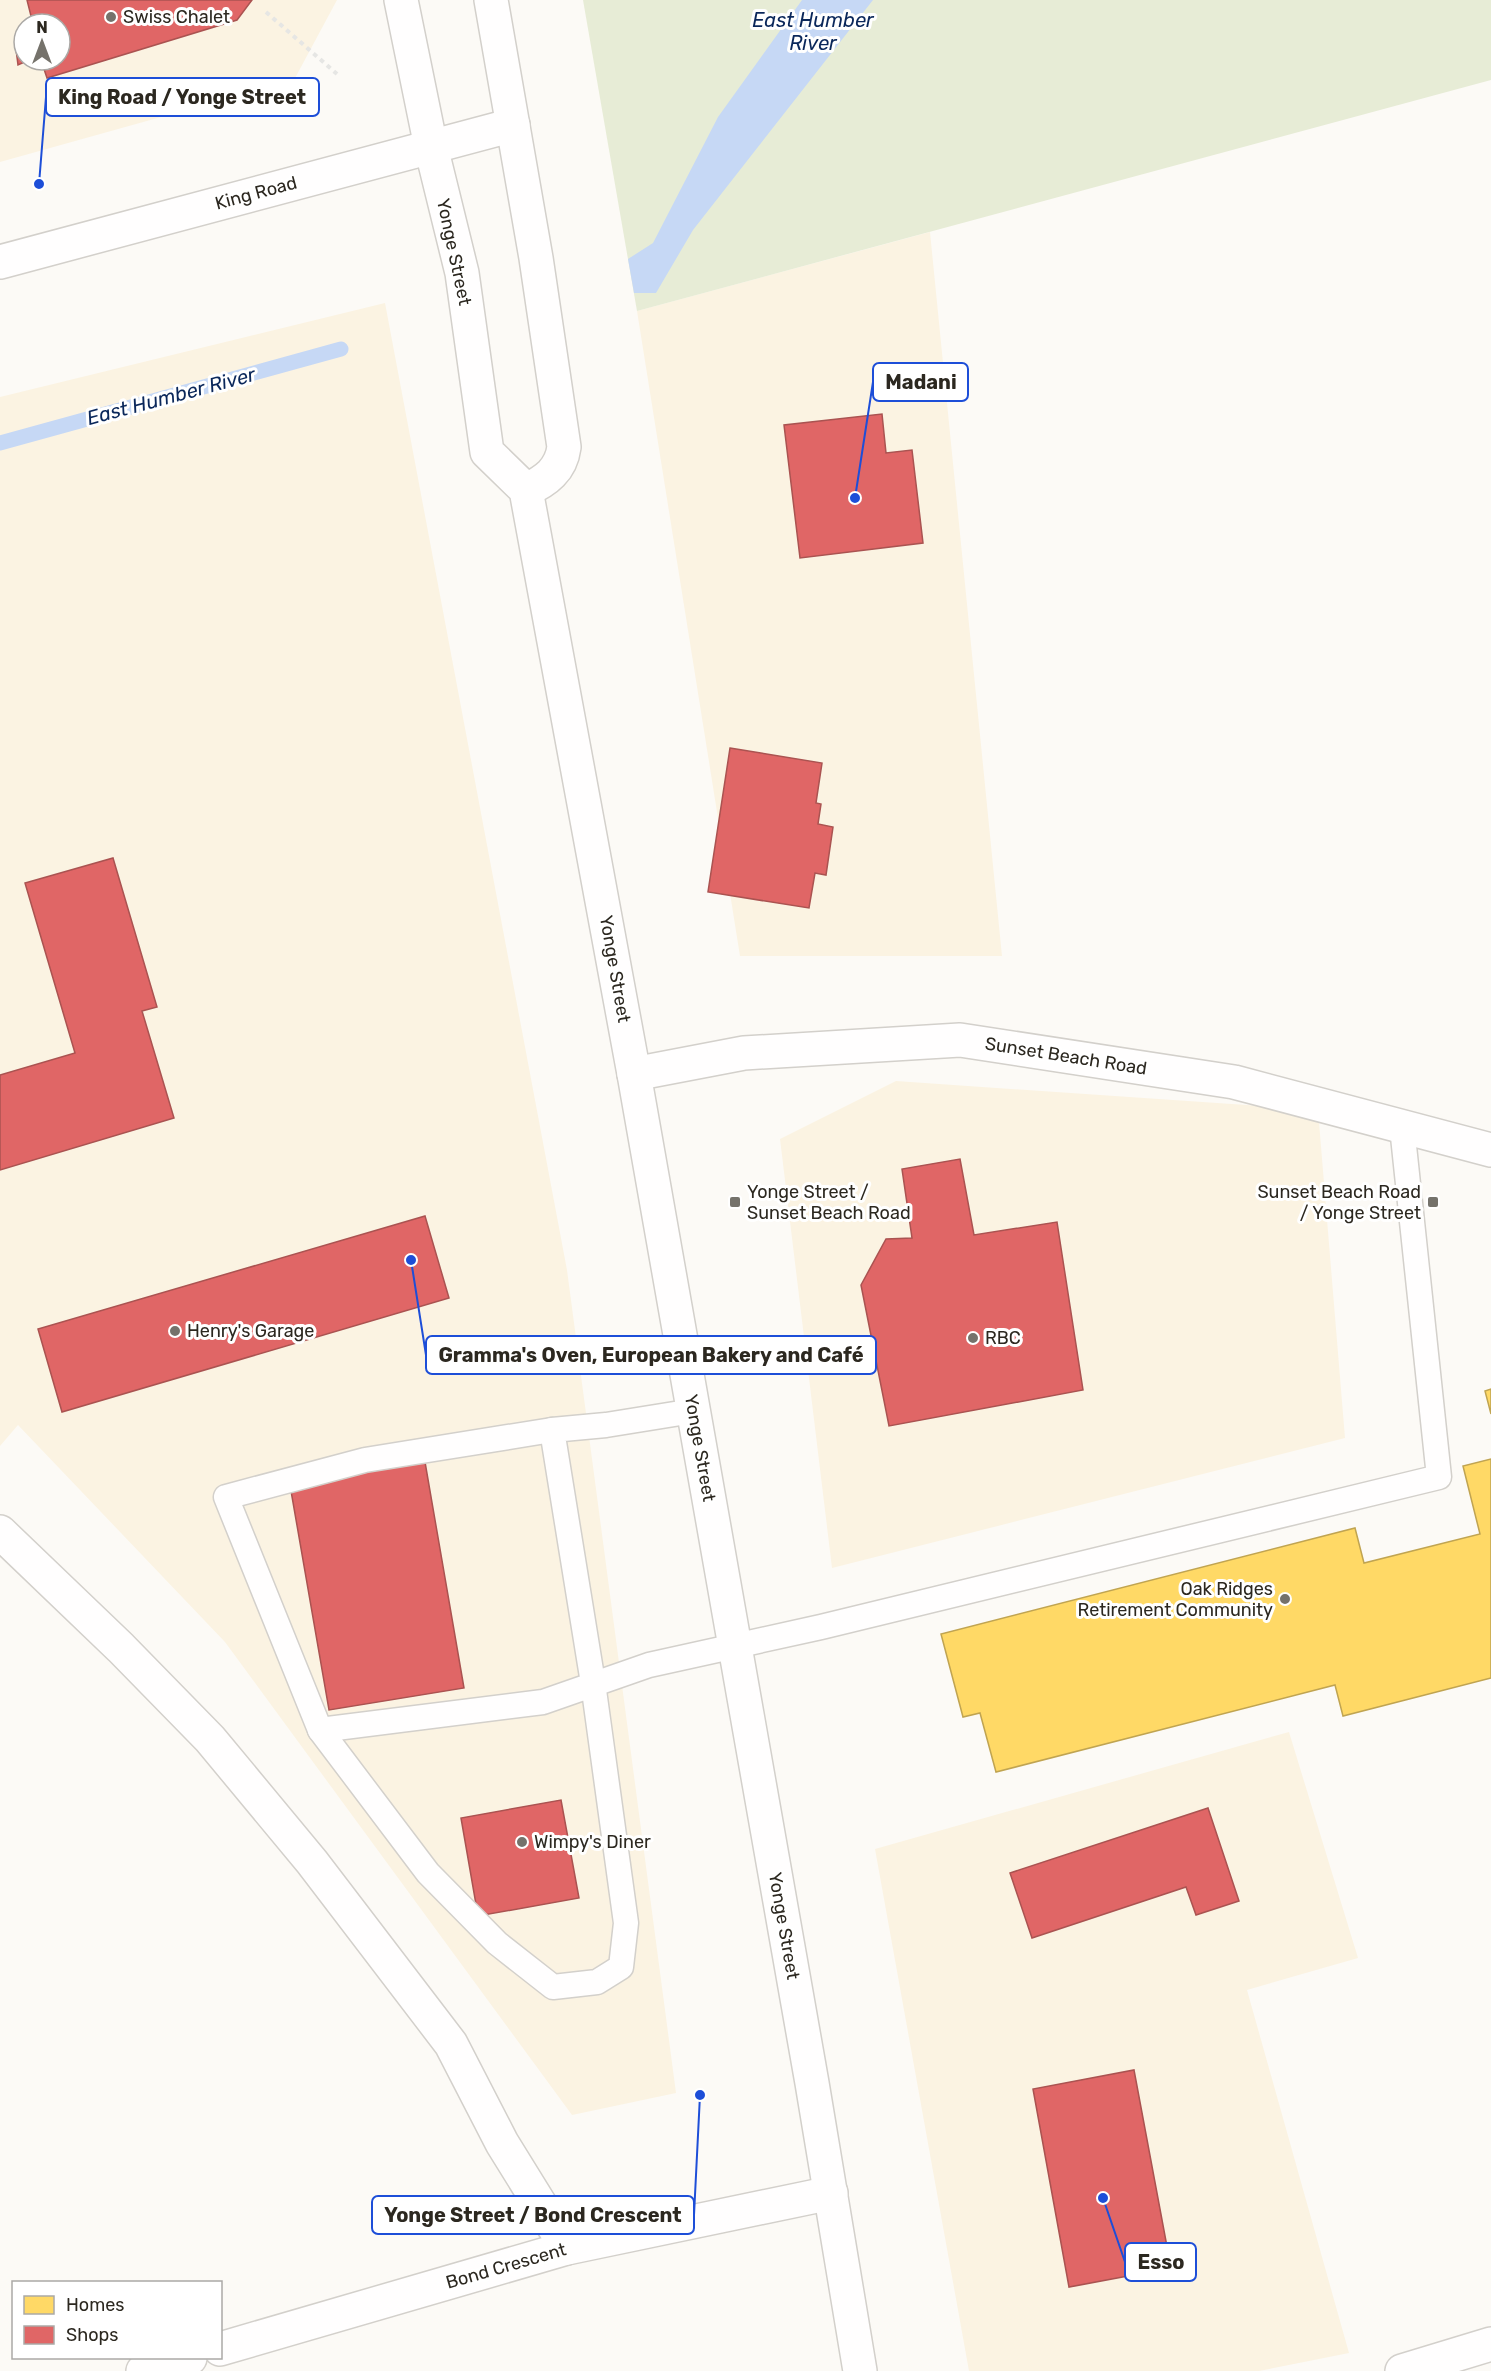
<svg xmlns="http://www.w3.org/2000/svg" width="1491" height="2371" viewBox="0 0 1491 2371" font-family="Rubik,sans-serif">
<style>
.built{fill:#fbf3e2;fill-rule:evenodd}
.green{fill:#e7ecd6}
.water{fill:#c6d8f5}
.homes{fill:#ffd966;stroke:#c0a451;stroke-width:1.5}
.shops{fill:#e06666;stroke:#aa5351;stroke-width:1.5}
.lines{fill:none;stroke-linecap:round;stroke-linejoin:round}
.stream{stroke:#c6d8f5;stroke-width:15}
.lane-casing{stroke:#d3d0cb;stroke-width:27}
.street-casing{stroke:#d3d0cb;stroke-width:36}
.secondary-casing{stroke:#d3d0cb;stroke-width:36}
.primary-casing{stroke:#d3d0cb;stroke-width:36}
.path{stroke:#e6e6e4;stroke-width:4;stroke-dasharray:4.5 4.5;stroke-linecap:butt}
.lane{stroke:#fffefe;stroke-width:24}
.street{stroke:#fffefe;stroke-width:33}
.secondary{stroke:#fffefe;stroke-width:33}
.primary{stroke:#fffefe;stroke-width:33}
.poi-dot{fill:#75726b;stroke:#fff;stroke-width:2}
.labels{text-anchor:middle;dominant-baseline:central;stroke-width:6;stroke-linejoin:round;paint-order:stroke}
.poi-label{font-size:18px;fill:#2c2820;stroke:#fff;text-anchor:start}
.street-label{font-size:18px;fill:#2c2820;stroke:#fff}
.water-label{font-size:20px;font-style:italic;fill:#0a275a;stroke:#fff}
.leader{fill:none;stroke:#1d4ed8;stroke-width:2}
.callout-dot{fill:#1d4ed8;stroke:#fff;stroke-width:2}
.callout{fill:#fff;stroke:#1d4ed8;stroke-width:2}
.callout-label{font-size:20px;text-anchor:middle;font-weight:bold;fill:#2c2820}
</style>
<rect width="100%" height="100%" fill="#fcfaf6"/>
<g class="built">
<path d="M 0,0 L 337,0 L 294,80 L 0,162 ZM 24,24 L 60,24 L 60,60 L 24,60 Z"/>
<polygon points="930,232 1002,956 740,956 637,311"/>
<polygon points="385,303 567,1270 676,2093 572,2115 225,1642 18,1425 0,1446 0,397"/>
<polygon points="896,1081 1318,1110 1345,1438 832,1568 780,1139"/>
<polygon points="1289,1732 1358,1958 1247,1990 1349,2353 1259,2371 969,2371 875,1849"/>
</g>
<polygon class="green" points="583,0 1491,0 1491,80 637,311"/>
<polygon class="water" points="802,0 873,0 693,230 656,293 634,293 628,259 653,243 718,117"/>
<g class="homes">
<polygon points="1491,1389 1491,1414 1485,1391"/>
<polygon points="1491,1459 1491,1678 1343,1716 1335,1685 996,1772 980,1713 963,1717 941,1634 1355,1528 1364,1563 1480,1534 1463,1466"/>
</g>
<g class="shops">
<polygon points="27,0 252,0 237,20 47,78 41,60 60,60 60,24 33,24"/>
<polygon points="24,39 24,60 29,60 18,65 15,41"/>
<polygon points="882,414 886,453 912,450 923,543 800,558 784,425"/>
<polygon points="730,748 822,763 816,803 821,804 818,824 833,827 826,875 815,873 809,908 708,892"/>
<polygon points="113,858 157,1007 142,1011 174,1118 0,1170 0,1075 75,1053 25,883"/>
<polygon points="960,1159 974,1235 1057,1222 1083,1390 889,1426 861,1285 886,1239 912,1238 902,1169"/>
<polygon points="425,1216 449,1298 62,1412 38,1329"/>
<polygon points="425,1462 464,1688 329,1710 290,1485"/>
<polygon points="561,1800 579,1898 478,1916 461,1818"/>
<polygon points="1208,1808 1239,1901 1196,1915 1186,1887 1032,1938 1010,1873"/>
<polygon points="1134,2070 1171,2268 1069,2287 1033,2089"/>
</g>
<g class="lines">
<polyline class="stream" points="0,443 341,349"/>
<g class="lane-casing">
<g id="lane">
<polyline points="693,1411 606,1425 552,1430 593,1683 626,1923 621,1967 597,1982 553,1987 497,1943 428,1873 320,1730 543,1702 649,1665 821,1627 1439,1477 1402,1127"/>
<polyline points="320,1730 226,1497 365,1460 552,1430"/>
</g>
</g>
<g class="street-casing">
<g id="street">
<polyline points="634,1074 744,1053 960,1040 1234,1082 1491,1150"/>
<polyline points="0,1532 121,1648 210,1739 312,1862 451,2044 502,2143 567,2248"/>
<polyline points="220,2349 567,2248 831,2193"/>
<polyline points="143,2371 190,2358"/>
<polyline points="1402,2371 1491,2344"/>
</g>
</g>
<g class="secondary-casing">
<polyline id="secondary" points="0,262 513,125"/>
</g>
<g class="primary-casing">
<g id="primary">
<polyline points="401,0 431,147 462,273 487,452 526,490 634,1074 812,2083 860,2371"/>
<path d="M 491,0 L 536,258 L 564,447 C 561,470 546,481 526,490"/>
</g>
</g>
<polyline class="path" points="266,12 337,74"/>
<use href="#lane" class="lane"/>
<use href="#street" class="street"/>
<use href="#secondary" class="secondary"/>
<use href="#primary" class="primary"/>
</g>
<g class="poi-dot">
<circle cx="111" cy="17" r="6"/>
<rect x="729" y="1196" width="12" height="12" rx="3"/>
<rect x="1427" y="1196" width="12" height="12" rx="3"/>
<circle cx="175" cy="1331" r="6"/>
<circle cx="973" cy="1338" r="6"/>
<circle cx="1285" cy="1599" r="6"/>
<circle cx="522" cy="1842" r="6"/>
</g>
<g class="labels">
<g class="poi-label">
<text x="123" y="17">Swiss Chalet</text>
<text x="747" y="1192">Yonge Street /<tspan x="747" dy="21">Sunset Beach Road</tspan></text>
<text x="1421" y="1192" text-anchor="end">Sunset Beach Road<tspan x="1421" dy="21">/ Yonge Street</tspan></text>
<text x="187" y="1331">Henry's Garage</text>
<text x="985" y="1338">RBC</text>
<text x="1273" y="1589" text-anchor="end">Oak Ridges<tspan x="1273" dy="21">Retirement Community</tspan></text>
<text x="534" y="1842">Wimpy's Diner</text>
</g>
<g class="street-label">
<text transform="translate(256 193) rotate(-15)">King Road</text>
<text transform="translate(454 252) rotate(78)">Yonge Street</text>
<text transform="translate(615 969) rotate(80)">Yonge Street</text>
<text transform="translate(1066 1056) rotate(9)">Sunset Beach Road</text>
<text transform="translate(700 1448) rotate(80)">Yonge Street</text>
<text transform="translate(784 1926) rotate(80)">Yonge Street</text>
<text transform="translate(506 2266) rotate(-16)">Bond Crescent</text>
</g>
<g class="water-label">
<text x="813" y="20">East Humber<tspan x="813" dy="23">River</tspan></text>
<text transform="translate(171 396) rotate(-15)">East Humber River</text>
</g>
</g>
<path class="leader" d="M39 184L46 97M855 498L873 382M411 1260L426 1355M700 2095L694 2215M1103 2198L1125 2262"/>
<g class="callout-dot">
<circle cx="39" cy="184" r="6"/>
<circle cx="855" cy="498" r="6"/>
<circle cx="411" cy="1260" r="6"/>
<circle cx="700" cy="2095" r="6"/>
<circle cx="1103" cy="2198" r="6"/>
</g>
<g class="callout">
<rect x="46" y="78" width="273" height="38" rx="6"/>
<rect x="873" y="363" width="95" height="38" rx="6"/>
<rect x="426" y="1336" width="450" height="38" rx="6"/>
<rect x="372" y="2196" width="322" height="38" rx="6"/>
<rect x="1125" y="2243" width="71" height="38" rx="6"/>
</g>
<g class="callout-label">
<text x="182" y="104">King Road / Yonge Street</text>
<text x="921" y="389">Madani</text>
<text x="651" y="1362">Gramma's Oven, European Bakery and Café</text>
<text x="533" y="2222">Yonge Street / Bond Crescent</text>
<text x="1161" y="2269">Esso</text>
</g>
<rect x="12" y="2281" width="210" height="78" fill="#ffffff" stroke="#aba9a6" stroke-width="1.5"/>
<rect x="24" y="2296" width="30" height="18" fill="#ffd966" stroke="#aba9a6" stroke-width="1.5"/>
<text x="66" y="2311" font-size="18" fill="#2c2820">Homes</text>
<rect x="24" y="2326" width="30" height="18" fill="#e06666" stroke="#aba9a6" stroke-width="1.5"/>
<text x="66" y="2341" font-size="18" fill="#2c2820">Shops</text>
<g transform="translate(42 42)"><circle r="28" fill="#ffffff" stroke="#aba9a6" stroke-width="1.5"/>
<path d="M0-4.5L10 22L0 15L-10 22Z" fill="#75726b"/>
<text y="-9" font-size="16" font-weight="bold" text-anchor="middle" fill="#2c2820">N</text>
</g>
</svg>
